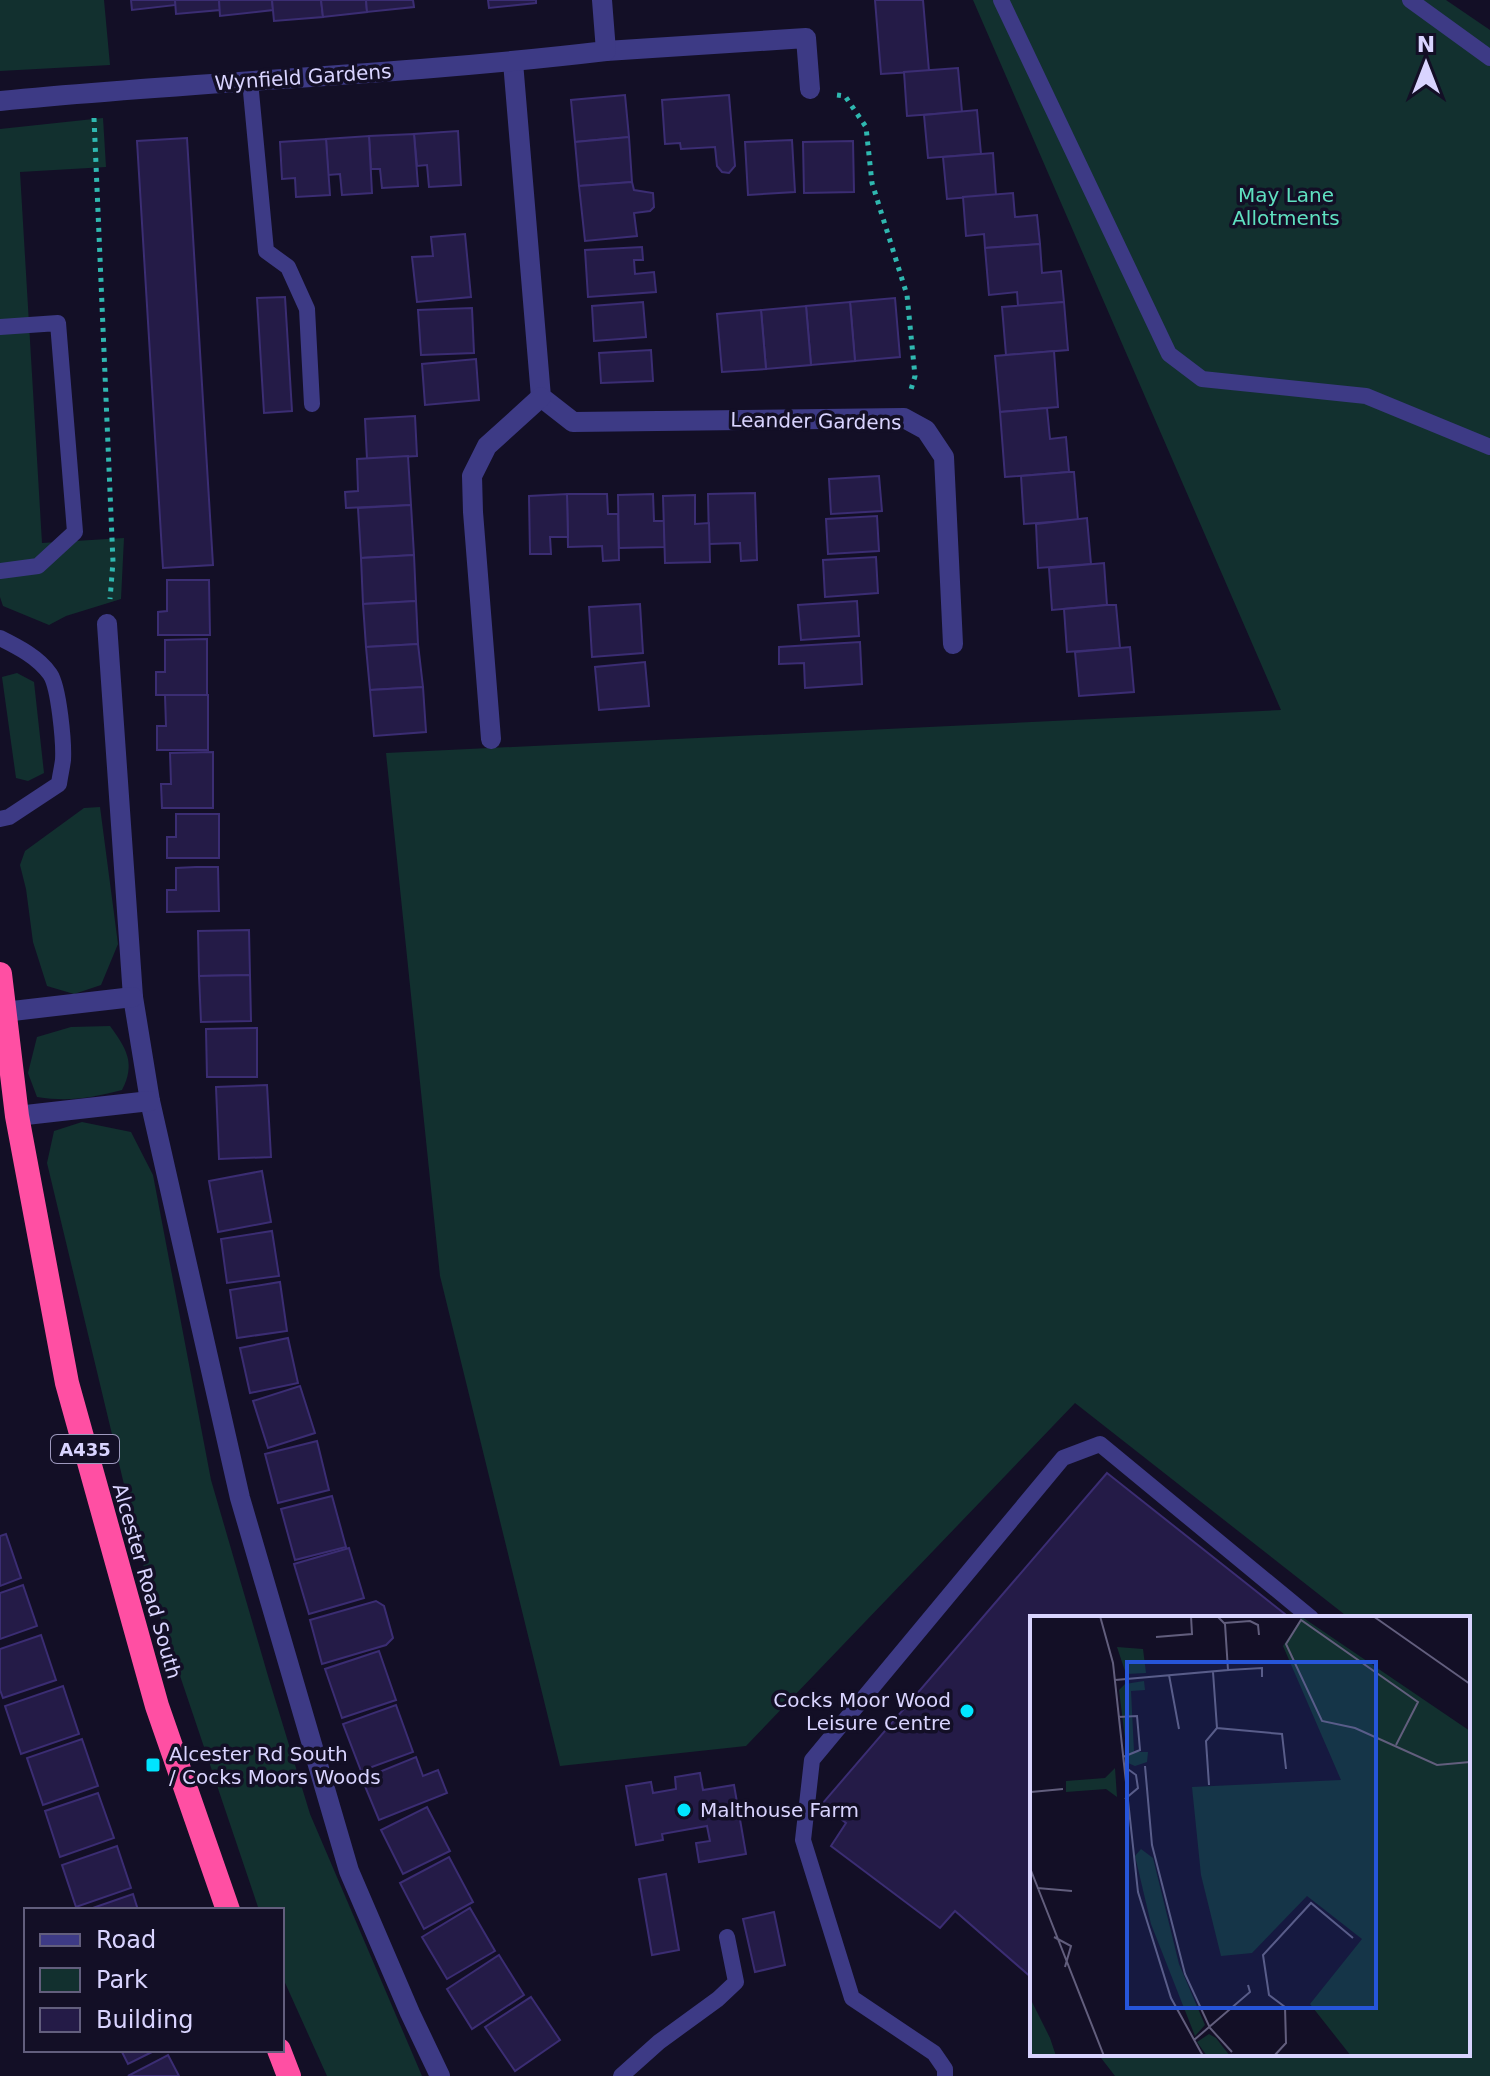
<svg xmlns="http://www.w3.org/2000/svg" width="1490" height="2076" viewBox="0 0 1490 2076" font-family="'DejaVu Sans',sans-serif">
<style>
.green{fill:#12302f}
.building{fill:#241b47;stroke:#3b2d73;stroke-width:2}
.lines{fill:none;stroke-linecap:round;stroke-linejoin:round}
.path{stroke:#2fb8b0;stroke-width:5;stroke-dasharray:4 6;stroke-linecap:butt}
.lane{stroke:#3d3a85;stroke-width:16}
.street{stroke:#3d3a85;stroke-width:20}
.highway{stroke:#ff4fa3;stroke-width:24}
.poi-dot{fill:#00e5ff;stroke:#130f26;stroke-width:3}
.labels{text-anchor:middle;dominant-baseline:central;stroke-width:7;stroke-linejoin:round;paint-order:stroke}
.shield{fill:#130f26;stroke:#9e99be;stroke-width:2}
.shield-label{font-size:18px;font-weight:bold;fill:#d9d4ff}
.street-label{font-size:20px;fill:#d9d4ff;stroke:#130f26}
.park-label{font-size:20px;fill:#5fe0c0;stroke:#130f26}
.poi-label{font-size:20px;fill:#d9d4ff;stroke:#130f26;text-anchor:start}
.inset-road{fill:none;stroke:#625e7d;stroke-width:2}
.view{fill:#2655da;fill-opacity:0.15;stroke:#2655da;stroke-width:4}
.inset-edge{fill:none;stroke:#d9d4ff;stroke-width:4}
</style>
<rect width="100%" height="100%" fill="#130f26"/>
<g class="green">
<polygon points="0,0 104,0 110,65 0,71"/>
<polygon points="973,0 1446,0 1490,30 1490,2076 1115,2076 1098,2054 1468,2054 1468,1618 1349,1618 1075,1403 746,1746 560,1766 440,1276 386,753 1281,710"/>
<polygon points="103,118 106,167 20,172 42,543 124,538 121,599 66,616 49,625 3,606 0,597 0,129"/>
<polygon points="17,673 34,682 44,773 28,781 16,778 2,677"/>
<polygon points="100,807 118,944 101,985 74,994 47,986 33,942 26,889 20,865 25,851 84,808"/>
<path d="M 110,1026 C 126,1048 136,1063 122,1090 C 91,1098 69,1102 37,1097 L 28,1073 L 37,1037 L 71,1027 Z"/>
<polygon points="82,1122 131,1132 153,1175 211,1480 268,1676 310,1814 422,2076 327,2076 282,1976 282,1910 259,1910 145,1572 47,1163 54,1131"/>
</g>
<g class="building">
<polygon points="131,0 175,0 176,5 132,10"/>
<polygon points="175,0 219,0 220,10 176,14"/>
<polygon points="219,0 272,0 273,10 220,16"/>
<polygon points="272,0 321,0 323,17 274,21"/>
<polygon points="321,0 366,0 367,12 323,17"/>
<polygon points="366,0 413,0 414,7 367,12"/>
<polygon points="488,0 536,0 536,3 489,8"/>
<polygon points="875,0 923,0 929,71 881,74"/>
<polygon points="958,68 962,112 907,116 904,72"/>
<polygon points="625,95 629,137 575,142 571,100"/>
<polygon points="729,95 735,166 729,173 722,172 717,166 715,147 681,149 680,143 665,144 662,100"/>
<polygon points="977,110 981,154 928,158 924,115"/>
<polygon points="458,131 461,185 429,187 427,165 417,166 414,134"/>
<polygon points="414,134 418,186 382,188 380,169 371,169 369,136"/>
<polygon points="369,136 372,193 342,195 340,174 328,175 326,139"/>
<polygon points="629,137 632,182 579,186 575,142"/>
<polygon points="187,138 213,565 163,568 137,141"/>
<polygon points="326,139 330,195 296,197 295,178 282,179 280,142"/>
<polygon points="792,140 795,192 748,195 745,142"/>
<polygon points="853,141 854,192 804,193 803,142"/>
<polygon points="993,153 996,195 947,199 943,157"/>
<polygon points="632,182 634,190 653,193 654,207 650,211 634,213 637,236 585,241 579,186"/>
<polygon points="1013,193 1015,217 1037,215 1040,244 985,248 984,234 966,236 963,197"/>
<polygon points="465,234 471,297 417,302 412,257 433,256 431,237"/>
<polygon points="1040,244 1042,273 1061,271 1064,302 1018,306 1017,292 989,295 985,248"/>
<polygon points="642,247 643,260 634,260 635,274 654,272 656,292 588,297 585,250"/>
<polygon points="285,297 292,411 264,413 257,298"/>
<polygon points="895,298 900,357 855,361 850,302"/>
<polygon points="643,302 646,337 594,341 592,306"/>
<polygon points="850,302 855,361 811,365 806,306"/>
<polygon points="1064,302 1068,350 1006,355 1002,307"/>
<polygon points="806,306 811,365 766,369 761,310"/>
<polygon points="472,308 474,353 421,355 418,310"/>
<polygon points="761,310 766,369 722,372 717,314"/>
<polygon points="651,350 653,381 601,383 599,353"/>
<polygon points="1054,351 1058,407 1000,412 995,356"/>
<polygon points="476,359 479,400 425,405 422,364"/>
<polygon points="1047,408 1050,439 1066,437 1069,472 1005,477 1000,412"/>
<polygon points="415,416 417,456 367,459 365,419"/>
<polygon points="408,456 411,505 346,508 345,492 358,491 357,459"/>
<polygon points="1069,472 1074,472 1078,520 1024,524 1021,476"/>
<polygon points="879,476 882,511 831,514 829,479"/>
<polygon points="755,493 757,560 741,561 740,543 709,544 708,494"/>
<polygon points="567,494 607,494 608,514 618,514 619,560 603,561 602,546 568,547"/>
<polygon points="567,494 568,537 550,537 551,554 530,554 529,496"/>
<polygon points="653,494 654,521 664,521 665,547 619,548 618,495"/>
<polygon points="695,495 695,524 709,523 710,562 665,563 663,496"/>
<polygon points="411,505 414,555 361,558 358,508"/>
<polygon points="877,516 879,551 828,554 826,519"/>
<polygon points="1087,518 1091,564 1038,568 1036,524"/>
<polygon points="414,555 416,601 363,604 361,558"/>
<polygon points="876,557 878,593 825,597 823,560"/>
<polygon points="1104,563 1107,605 1052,610 1049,568"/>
<polygon points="167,580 209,580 210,635 158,635 158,612 167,611"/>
<polygon points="416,601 418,644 366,647 363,604"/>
<polygon points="857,601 859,636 801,640 798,605"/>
<polygon points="640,604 643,653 592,657 589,607"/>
<polygon points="1107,605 1116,605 1120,648 1067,652 1064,609"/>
<polygon points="207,639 207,695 156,695 156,672 165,672 165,640"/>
<polygon points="860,642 862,684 805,688 804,663 779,664 779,647"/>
<polygon points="418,644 423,687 370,690 366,647"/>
<polygon points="1130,647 1134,692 1079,696 1075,652"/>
<polygon points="645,662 649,706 599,710 595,667"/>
<polygon points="423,687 426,732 374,736 370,690"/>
<polygon points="165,695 208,695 208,750 157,750 157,726 166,726"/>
<polygon points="213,752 213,808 162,808 161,784 171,784 170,753"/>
<polygon points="176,814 219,814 219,858 167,858 167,837 176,837"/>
<polygon points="196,867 218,867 219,911 167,912 167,890 176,890 176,868"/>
<polygon points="249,930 250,975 199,976 198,931"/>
<polygon points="250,975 251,1021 201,1022 199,976"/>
<polygon points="257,1028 257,1077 207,1077 206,1029"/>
<polygon points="267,1085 271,1157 219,1159 216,1087"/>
<polygon points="262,1171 271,1222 218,1232 209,1181"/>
<polygon points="272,1231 279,1276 227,1283 221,1239"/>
<polygon points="280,1282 287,1331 237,1338 230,1290"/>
<polygon points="288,1338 298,1383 250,1393 240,1348"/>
<polygon points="300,1386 315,1433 268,1448 253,1401"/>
<polygon points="317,1441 329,1490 278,1503 265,1454"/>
<polygon points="1107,1473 1290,1618 1032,1618 1032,1978 955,1911 940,1928 831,1846 846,1823 822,1804"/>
<polygon points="332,1496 346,1547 295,1560 281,1509"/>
<polygon points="6,1534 21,1578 0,1586 0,1536"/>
<polygon points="349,1548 364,1598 309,1614 294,1564"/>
<polygon points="23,1585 37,1626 0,1639 0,1593"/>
<polygon points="376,1601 384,1606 393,1638 386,1645 322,1664 310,1620"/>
<polygon points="41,1635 56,1680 3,1698 0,1690 0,1649"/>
<polygon points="379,1651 396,1700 342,1718 325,1669"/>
<polygon points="63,1686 79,1734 21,1754 5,1706"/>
<polygon points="396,1705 413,1752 361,1771 343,1724"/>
<polygon points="82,1739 98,1786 43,1805 27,1758"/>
<polygon points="416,1757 423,1776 438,1770 447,1793 379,1820 362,1779"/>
<polygon points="700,1773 703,1790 734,1785 746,1854 699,1862 696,1843 710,1841 707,1826 662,1834 663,1840 636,1845 626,1786 651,1782 653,1793 676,1789 675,1777"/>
<polygon points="98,1793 114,1838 60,1857 45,1811"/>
<polygon points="427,1807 450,1851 403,1874 381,1830"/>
<polygon points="117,1846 131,1888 76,1907 62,1865"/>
<polygon points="449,1857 473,1902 424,1929 400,1883"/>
<polygon points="666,1874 679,1950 652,1955 639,1879"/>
<polygon points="133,1894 138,1910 87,1910"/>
<polygon points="470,1908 495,1951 447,1979 422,1937"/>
<polygon points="774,1912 785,1965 755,1972 743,1919"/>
<polygon points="499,1955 524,1995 472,2029 447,1989"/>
<polygon points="531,1997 560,2040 515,2071 485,2027"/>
<polygon points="121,2050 156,2050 128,2064"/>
<polygon points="168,2055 179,2076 128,2076"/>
</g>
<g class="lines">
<g class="path">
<polyline points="837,95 845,96 866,127 872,183 907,295 915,376 910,393"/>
<polyline points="94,118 113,562 110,599"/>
</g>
<g class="lane">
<polyline points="1001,0 1169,354 1202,379 1366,396 1490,447"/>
<polyline points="1410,0 1490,58"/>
<polyline points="250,81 266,251 288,267 307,309 312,404"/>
<polyline points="0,327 58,323 75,532 38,566 0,571"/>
<path d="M 0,638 C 18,647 38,657 50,674 C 59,687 64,743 63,760 C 62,768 60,776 59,784 L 9,817 L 0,819"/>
<polyline points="621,2076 659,2042 718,1999 736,1982 727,1937"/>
<polyline points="945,2076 945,2069 934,2053 852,1998 803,1840 812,1760 1063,1458 1100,1444 1311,1618"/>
</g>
<g class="street">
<polyline points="606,51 806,38 810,89"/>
<polyline points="513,62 541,397 573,422 904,418 926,430 944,457 953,644"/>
<path d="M 0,101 C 202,81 405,75 606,51 L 602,0"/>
<polyline points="107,624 133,997 150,1101 240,1498 349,1871 410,2013 440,2076"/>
<polyline points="491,739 473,512 472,476 487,446 541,397"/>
<polyline points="4,1012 133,997"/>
<polyline points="17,1116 150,1101"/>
</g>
<g class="highway">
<polyline points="0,974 17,1116 67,1383 157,1706 228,1910"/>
<polyline points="279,2050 289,2076"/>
</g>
</g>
<g class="poi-dot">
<circle cx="967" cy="1711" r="8"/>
<rect x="145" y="1757" width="16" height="16" rx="4"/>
<circle cx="684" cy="1810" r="8"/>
</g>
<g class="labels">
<rect class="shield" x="51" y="1435" width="68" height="28" rx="6"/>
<g class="shield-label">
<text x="85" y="1449">A435</text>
</g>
<g class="street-label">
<text transform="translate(303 77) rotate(-4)">Wynfield Gardens</text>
<text transform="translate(816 421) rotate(1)">Leander Gardens</text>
<text transform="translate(147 1581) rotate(74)">Alcester Road South</text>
</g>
<g class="park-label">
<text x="1286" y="195">May Lane<tspan x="1286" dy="23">Allotments</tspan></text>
</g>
<g class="poi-label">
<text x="951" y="1700" text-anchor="end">Cocks Moor Wood<tspan x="951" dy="23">Leisure Centre</tspan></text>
<text x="169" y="1754">Alcester Rd South<tspan x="169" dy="23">/ Cocks Moors Woods</tspan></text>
<text x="700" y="1810">Malthouse Farm</text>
</g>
</g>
<g transform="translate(1030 1616)">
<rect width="440" height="440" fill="#130f26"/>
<path d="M 272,1 L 440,115 L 440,440 L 321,440 L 280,388 L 332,323 L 277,280 L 222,337 L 191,340 L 171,259 L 162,171 L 311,164 L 253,30 ZM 87,31 L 113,33 L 116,57 L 96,58 ZM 114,65 L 115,74 L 101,75 L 104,136 L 118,136 L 117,146 L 105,150 L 98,147 L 89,74 L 95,68 ZM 85,152 L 87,181 L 76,173 L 36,176 L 36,165 L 75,162 ZM 111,233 L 123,242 L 149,348 L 175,409 L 165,420 L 121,308 L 105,240 ZM 0,382 L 20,422 L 26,440 L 0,440 ZM 179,418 L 186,422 L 200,440 L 177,440 L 167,426 Z" fill="#12302f"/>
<path class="inset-road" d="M 70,0 L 83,47 L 108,276 L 141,382 L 173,440M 343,0 L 440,68M 194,7 L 220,5 L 228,9 L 229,19M 126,21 L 162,18 L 161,0M 198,54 L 232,52 L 232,61M 183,56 L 187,112 L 252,118 L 256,153M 139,59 L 149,113M 85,64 L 198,54 L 195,8 L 187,0 L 161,1M 88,101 L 107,100 L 110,134 L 93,141M 366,129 L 388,86 L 271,4 L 256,28 L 292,105 L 325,112 L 407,149 L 440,146M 115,150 L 122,229 L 155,358 L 180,412 L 202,436M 95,151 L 106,159 L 108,172 L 95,183M 179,169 L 176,125 L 187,112M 1,176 L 33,173M 0,252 L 74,440M 7,272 L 42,275M 24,321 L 41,330 L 35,351M 164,424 L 220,376 L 218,369M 244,440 L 256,427 L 255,391 L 239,379 L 233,339 L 281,287 L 323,322"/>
<path class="view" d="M 97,46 L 346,46 L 346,392 L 97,392 Z"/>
<rect width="440" height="440" class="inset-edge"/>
</g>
<rect x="24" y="1908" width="260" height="144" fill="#130f26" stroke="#625e7d" stroke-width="2"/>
<rect x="40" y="1934" width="40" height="12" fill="#3d3a85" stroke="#625e7d" stroke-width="2"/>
<text x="96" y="1948" font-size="24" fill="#d9d4ff">Road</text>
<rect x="40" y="1968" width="40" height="24" fill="#12302f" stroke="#625e7d" stroke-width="2"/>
<text x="96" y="1988" font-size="24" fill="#d9d4ff">Park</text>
<rect x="40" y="2008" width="40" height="24" fill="#241b47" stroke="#625e7d" stroke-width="2"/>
<text x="96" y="2028" font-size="24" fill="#d9d4ff">Building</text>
<g transform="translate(1426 64)" stroke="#130f26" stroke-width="6" paint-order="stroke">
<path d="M0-6L14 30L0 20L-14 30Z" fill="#d9d4ff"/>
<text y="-12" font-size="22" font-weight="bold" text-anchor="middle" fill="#d9d4ff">N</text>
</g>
</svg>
